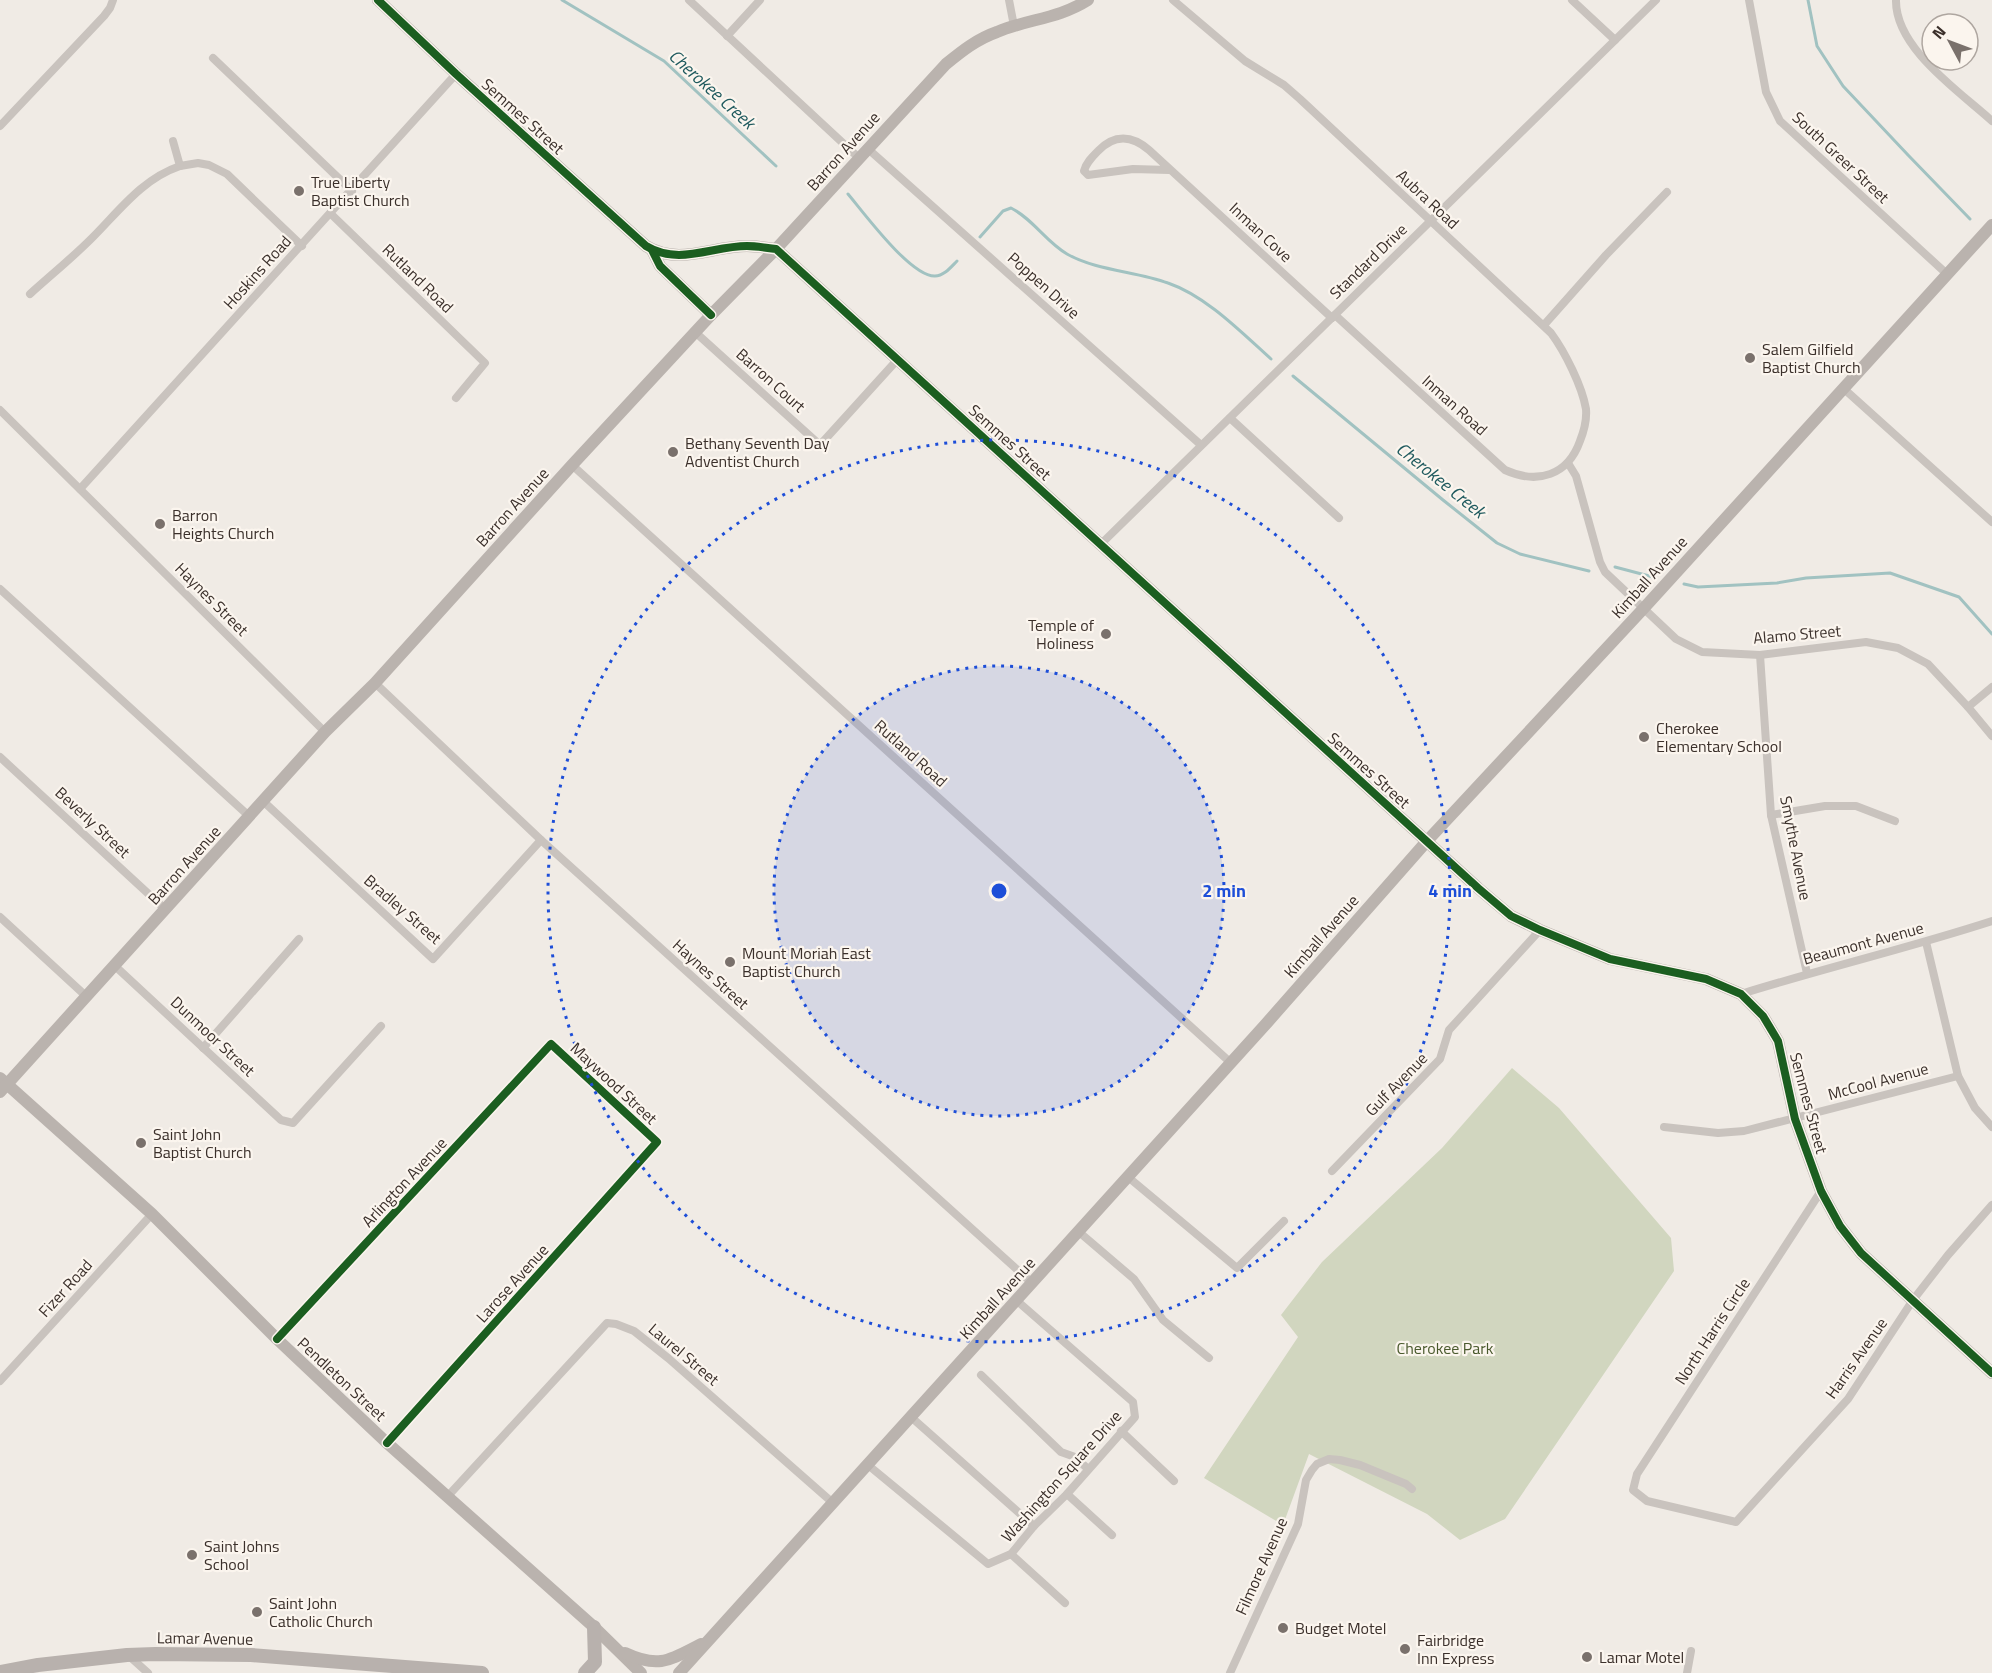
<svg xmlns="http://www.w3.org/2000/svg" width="1992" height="1673" viewBox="0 0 1992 1673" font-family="'Titillium Web',sans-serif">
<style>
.green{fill:#d1d6bf}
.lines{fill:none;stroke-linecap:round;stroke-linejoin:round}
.stream{stroke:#a1c2c1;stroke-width:3}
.minor{stroke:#c9c3be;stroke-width:8}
.secondary{stroke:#bab3ae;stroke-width:12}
.primary{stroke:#b8b1ad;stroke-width:14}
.cycleway-casing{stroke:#fbf5ee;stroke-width:11}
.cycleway{stroke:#1b5e20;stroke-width:8}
.ring{fill:none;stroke:#1d4ed8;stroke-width:3;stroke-dasharray:3 6}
.poi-dot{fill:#7a716c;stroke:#fbf5ee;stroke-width:2}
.labels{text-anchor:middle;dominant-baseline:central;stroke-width:4.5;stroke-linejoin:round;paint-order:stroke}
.street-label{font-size:16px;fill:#3b302b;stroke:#fbf5ee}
.poi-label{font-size:16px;fill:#3b302b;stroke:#fbf5ee;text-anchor:start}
.park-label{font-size:16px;fill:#4a5a2e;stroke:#fbf5ee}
.water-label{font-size:18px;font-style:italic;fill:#1f5a5e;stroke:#fbf5ee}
.centre{fill:#1d4ed8;stroke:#fbf5ee;stroke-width:3}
.ring-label{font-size:18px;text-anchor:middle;font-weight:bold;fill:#1d4ed8;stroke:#fbf5ee;stroke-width:4.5;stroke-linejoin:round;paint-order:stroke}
</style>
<rect width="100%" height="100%" fill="#f0ebe5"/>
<polygon class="green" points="1512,1068 1559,1108 1671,1238 1674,1271 1505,1519 1460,1540 1427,1514 1309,1454 1283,1525 1204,1478 1298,1337 1281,1315 1322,1262 1442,1148"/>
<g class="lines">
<g class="stream">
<polyline points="562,0 664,61 776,166"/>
<polyline points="1808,0 1817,46 1843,86 1908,155 1970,219"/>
<path d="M 848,194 C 864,213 911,277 935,276 C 944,276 951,267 957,261"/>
<path d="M 980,237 L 1003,211 L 1011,208 C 1033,219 1046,242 1067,254 C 1097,271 1136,271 1168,283 C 1206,296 1241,332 1271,359"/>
<polyline points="1293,376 1443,500 1497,543 1520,554 1589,571"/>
<polyline points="1615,567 1653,577"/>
<polyline points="1684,584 1698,587 1777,583 1806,578 1890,573 1959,597 1992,634"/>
</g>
<g class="minor">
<polyline points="689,0 859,158"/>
<polyline points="1009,0 1014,26"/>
<path d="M 1173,0 L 1245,61 L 1284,85 L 1300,99 L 1551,333 C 1565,352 1582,386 1586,409 C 1587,421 1584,431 1580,441 C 1568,475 1538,485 1505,470 L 1335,315"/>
<polyline points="1572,0 1615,40"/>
<polyline points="1749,0 1766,92 1780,121 1948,275"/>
<path d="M 1896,0 C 1895,48 1959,91 1992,121"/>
<polyline points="727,36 760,0"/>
<polyline points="213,58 352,191"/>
<polyline points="0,126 104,16 110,8 113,0"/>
<polyline points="867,148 1201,445"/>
<polyline points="180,166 198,163 209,165 227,174 302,246"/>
<path d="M 1169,170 L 1133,169 L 1088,175 L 1084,171 C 1086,163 1092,157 1098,151 C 1114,134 1132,135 1149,150 L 1332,318"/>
<polyline points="331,214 485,363 456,398"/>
<path d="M 30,294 C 51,275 72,258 92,238 C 119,211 142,179 180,166 L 173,141"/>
<polyline points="1544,325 1606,255 1667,192"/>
<polyline points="695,332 820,445 898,359"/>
<polyline points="1843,388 1992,522"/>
<polyline points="0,410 325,732"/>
<polyline points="1230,418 1339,518"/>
<polyline points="1568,463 1576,476 1600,562 1605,572 1676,639 1702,652 1760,655 1866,642 1898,648 1928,664 1968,707 1992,736"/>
<polyline points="572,465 1231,1063"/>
<polyline points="80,489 456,74"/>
<polyline points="1101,544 1656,0"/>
<polyline points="0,589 250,817"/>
<polyline points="1760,655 1771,815 1807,973"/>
<polyline points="375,683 541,840 1032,1283"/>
<polyline points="1968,707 1992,687"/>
<polyline points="0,757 166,910"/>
<polyline points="264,802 433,959 541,840"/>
<polyline points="1771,815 1825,806 1856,806 1895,821"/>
<polyline points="0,917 87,997"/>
<polyline points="1926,942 1958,1076 1975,1108 1992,1127"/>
<polyline points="115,966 281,1120 293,1123 381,1026"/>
<path d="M 1741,994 C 1824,968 1909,948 1992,921"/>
<polyline points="203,1048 299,939"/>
<polyline points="1664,1127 1718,1133 1744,1131 1958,1076"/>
<polyline points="1332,1171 1440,1059 1449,1030 1540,930"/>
<polyline points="1128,1177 1237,1268 1284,1221"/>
<polyline points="1821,1191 1637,1474 1633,1490 1647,1501 1736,1522 1848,1399 1913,1300 1948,1255 1992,1205"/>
<polyline points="1079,1232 1134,1279 1163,1320 1209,1358"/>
<polyline points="277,1339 551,1044 657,1142 387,1443"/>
<polyline points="981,1375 1061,1452 1075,1457 1088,1469"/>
<polyline points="0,1381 152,1214"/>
<polyline points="911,1417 1034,1526"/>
<polyline points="1121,1431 1174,1481"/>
<polyline points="868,1465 988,1564 1011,1554 1034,1526 1067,1494 1135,1417 1133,1402 1016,1300"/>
<polyline points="1067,1494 1112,1535"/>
<polyline points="447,1497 607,1323 616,1324 634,1331 668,1358 833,1503"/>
<polyline points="1011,1554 1065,1603"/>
<polyline points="128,1655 148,1673"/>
<polyline points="1230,1673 1298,1524 1306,1480 1312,1470 1317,1464 1329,1459 1340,1460 1360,1465 1406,1484 1412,1489"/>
<polyline points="1687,1673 1691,1651"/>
</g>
<g class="secondary">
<path d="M 378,0 L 456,74 L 646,246 C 679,266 712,246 747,246 C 757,246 766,248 776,249 L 1478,888 L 1511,916 L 1540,930 L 1610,959 L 1706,979 L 1741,994 L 1763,1016 L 1778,1041 L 1795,1119 L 1821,1191 L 1840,1226 L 1861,1253 L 1992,1373"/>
<polyline points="652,250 660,266 711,315"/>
<polyline points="0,1078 152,1214 277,1339 386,1442 594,1627 641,1673"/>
<path d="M 0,1092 L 325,732 L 375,683 L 572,465 L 711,315 L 776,249 L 946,64 C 962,51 977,39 997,32 C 1028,19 1058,19 1088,0"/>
<path d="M 625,1653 C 659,1669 670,1660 701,1644"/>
<polyline points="679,1673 1265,1025 1427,841 1644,608 1992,225"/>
</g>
<g class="primary">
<polyline points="0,1672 38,1665 127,1655 155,1654 251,1655 482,1673"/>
<polyline points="585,1673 595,1662 594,1627"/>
</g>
<g class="cycleway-casing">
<g id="cycleway">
<path d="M 378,0 L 456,74 L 646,246 C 679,266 712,246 747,246 C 757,246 766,248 776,249 L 1478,888 L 1511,916 L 1540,930 L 1610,959 L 1706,979 L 1741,994 L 1763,1016 L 1778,1041 L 1795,1119 L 1821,1191 L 1840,1226 L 1861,1253 L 1992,1373"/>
<polyline points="652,250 660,266 711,315"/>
<polyline points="277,1339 551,1044 657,1142 387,1443"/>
</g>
</g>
<use href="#cycleway" class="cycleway"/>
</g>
<circle cx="999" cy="891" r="225" fill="#1d4ed8" fill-opacity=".12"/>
<g class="ring">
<circle cx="999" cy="891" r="225"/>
<circle cx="999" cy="891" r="451"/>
</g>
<g class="poi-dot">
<circle cx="299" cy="191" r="6"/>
<circle cx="1750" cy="358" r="6"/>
<circle cx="673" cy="452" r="6"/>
<circle cx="160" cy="524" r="6"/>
<circle cx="1106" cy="634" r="6"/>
<circle cx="1644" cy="737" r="6"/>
<circle cx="730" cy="962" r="6"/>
<circle cx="141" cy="1143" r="6"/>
<circle cx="192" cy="1555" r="6"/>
<circle cx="257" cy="1612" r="6"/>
<circle cx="1283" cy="1628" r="6"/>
<circle cx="1405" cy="1649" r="6"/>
<circle cx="1587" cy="1657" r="6"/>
</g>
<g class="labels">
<g class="street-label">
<text transform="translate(523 116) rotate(42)">Semmes Street</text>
<text transform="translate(843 151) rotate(-48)">Barron Avenue</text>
<text transform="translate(1841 157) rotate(43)">South Greer Street</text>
<text transform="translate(1428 199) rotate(43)">Aubra Road</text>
<text transform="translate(1261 232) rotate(43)">Inman Cove</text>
<text transform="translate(1368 261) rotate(-44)">Standard Drive</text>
<text transform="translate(257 272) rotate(-48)">Hoskins Road</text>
<text transform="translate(418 278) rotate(44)">Rutland Road</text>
<text transform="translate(1044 285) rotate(42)">Poppen Drive</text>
<text transform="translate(771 380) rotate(42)">Barron Court</text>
<text transform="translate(1455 405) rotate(42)">Inman Road</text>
<text transform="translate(1010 442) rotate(42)">Semmes Street</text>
<text transform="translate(512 507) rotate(-48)">Barron Avenue</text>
<text transform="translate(1649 577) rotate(-48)">Kimball Avenue</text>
<text transform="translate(212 599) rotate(45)">Haynes Street</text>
<text transform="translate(1797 634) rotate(-5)">Alamo Street</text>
<text transform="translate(911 753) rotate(42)">Rutland Road</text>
<text transform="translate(1369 770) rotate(42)">Semmes Street</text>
<text transform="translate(93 822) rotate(43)">Beverly Street</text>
<text transform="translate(1796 848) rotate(79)">Smythe Avenue</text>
<text transform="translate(184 865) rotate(-48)">Barron Avenue</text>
<text transform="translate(403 909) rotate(41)">Bradley Street</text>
<text transform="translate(1321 936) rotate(-49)">Kimball Avenue</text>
<text transform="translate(1863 943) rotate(-15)">Beaumont Avenue</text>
<text transform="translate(711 974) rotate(42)">Haynes Street</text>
<text transform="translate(213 1036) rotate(43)">Dunmoor Street</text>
<text transform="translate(1878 1081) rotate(-15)">McCool Avenue</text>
<text transform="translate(614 1083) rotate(43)">Maywood Street</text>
<text transform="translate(1396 1084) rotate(-46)">Gulf Avenue</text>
<text transform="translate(1809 1103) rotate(75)">Semmes Street</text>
<text transform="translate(404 1182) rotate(-47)">Arlington Avenue</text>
<text transform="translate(512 1283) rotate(-48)">Larose Avenue</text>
<text transform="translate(65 1288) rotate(-48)">Fizer Road</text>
<text transform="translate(997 1298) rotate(-48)">Kimball Avenue</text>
<text transform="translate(1712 1331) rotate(-57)">North Harris Circle</text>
<text transform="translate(684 1354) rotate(40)">Laurel Street</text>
<text transform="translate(1856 1358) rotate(-55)">Harris Avenue</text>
<text transform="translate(342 1379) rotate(43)">Pendleton Street</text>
<text transform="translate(1061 1476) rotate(-48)">Washington Square Drive</text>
<text transform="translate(1261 1566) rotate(-66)">Filmore Avenue</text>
<text transform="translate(205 1638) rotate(1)">Lamar Avenue</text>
</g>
<g class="poi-label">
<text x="311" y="182">True Liberty<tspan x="311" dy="18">Baptist Church</tspan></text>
<text x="1762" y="349">Salem Gilfield<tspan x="1762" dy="18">Baptist Church</tspan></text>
<text x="685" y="443">Bethany Seventh Day<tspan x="685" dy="18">Adventist Church</tspan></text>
<text x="172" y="515">Barron<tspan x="172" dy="18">Heights Church</tspan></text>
<text x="1094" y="625" text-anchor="end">Temple of<tspan x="1094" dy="18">Holiness</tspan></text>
<text x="1656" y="728">Cherokee<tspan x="1656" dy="18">Elementary School</tspan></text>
<text x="742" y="953">Mount Moriah East<tspan x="742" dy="18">Baptist Church</tspan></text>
<text x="153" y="1134">Saint John<tspan x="153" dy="18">Baptist Church</tspan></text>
<text x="204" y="1546">Saint Johns<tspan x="204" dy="18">School</tspan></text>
<text x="269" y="1603">Saint John<tspan x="269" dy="18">Catholic Church</tspan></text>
<text x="1295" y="1628">Budget Motel</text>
<text x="1417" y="1640">Fairbridge<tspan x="1417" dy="18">Inn Express</tspan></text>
<text x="1599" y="1657">Lamar Motel</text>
</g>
<g class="park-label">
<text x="1445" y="1348">Cherokee Park</text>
</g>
<g class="water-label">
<text transform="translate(712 89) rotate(42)">Cherokee Creek</text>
<text transform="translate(1441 480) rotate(39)">Cherokee Creek</text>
</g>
</g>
<circle cx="999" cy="891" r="9" class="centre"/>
<g class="ring-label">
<text x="1224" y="897">2 min</text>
<text x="1450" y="897">4 min</text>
</g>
<g transform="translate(1950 42) rotate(311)"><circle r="28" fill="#fbf5ee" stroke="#aea6a0" stroke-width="1.5"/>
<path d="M0-4.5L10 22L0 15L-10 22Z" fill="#7a716c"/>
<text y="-9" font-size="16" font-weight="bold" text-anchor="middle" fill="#3b302b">N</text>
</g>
</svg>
